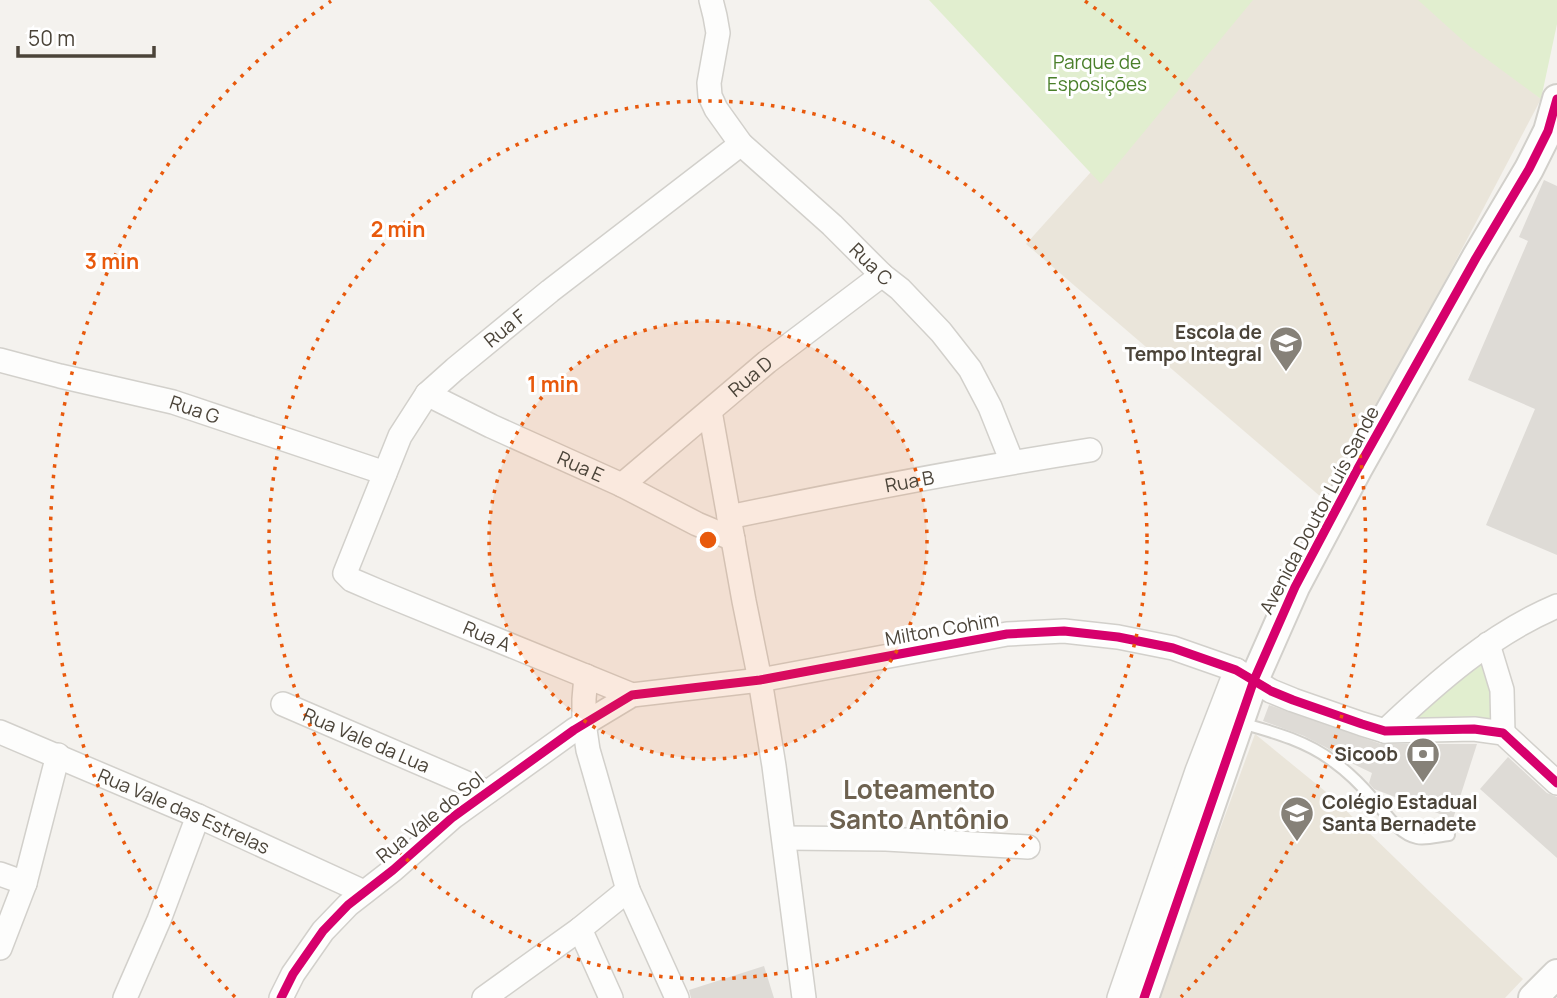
<svg xmlns="http://www.w3.org/2000/svg" width="1557" height="998" viewBox="0 0 1557 998" font-family="Manrope,sans-serif">
<style>
.education{fill:#eae5da}
.green{fill:#e1eecf}
.building{fill:#dedbd6}
.lines{fill:none;stroke-linecap:round;stroke-linejoin:round}
.service-casing{stroke:#d2d0cb;stroke-width:14}
.minor-casing{stroke:#d2d0cb;stroke-width:26}
.tertiary-casing{stroke:#d2d0cb;stroke-width:32}
.service{stroke:#fdfdfc;stroke-width:10}
.minor{stroke:#fdfdfc;stroke-width:23}
.tertiary{stroke:#fdfdfc;stroke-width:28}
.cycleway-casing{stroke:#fff;stroke-width:13}
.cycleway{stroke:#d6006c;stroke-width:9}
.ring{fill:none;stroke:#e8590c;stroke-width:3.5;stroke-dasharray:3.5 7}
.labels{text-anchor:middle;dominant-baseline:central;stroke-width:6;stroke-linejoin:round;paint-order:stroke}
.park-label{font-size:19px;fill:#4a7f2a;stroke:#fff}
.street-label{font-size:19px;fill:#4b4439;stroke:#fff}
.poi-label{font-size:19px;font-weight:bold;fill:#4b4439;stroke:#fff;text-anchor:end}
.district-label{font-size:26px;font-weight:bold;fill:#6e6250;stroke:#fff}
.centre{fill:#e8590c;stroke:#fff;stroke-width:3.5}
.ring-label{font-size:21px;text-anchor:middle;font-weight:bold;fill:#e8590c;stroke:#fff;stroke-width:6;stroke-linejoin:round;paint-order:stroke}
</style>
<rect width="100%" height="100%" fill="#f4f2ee"/>
<g class="education">
<polygon points="1246,0 1424,0 1541,99 1328,503 1026,244"/>
<polygon points="1255,734 1331,796 1429,891 1523,979 1505,998 1158,998"/>
</g>
<g class="green">
<polygon points="929,0 1253,0 1101,184"/>
<polygon points="1418,0 1557,0 1557,24 1541,99 1469,46"/>
<polygon points="1488,645 1503,732 1386,731"/>
</g>
<g class="building">
<polygon points="1544,180 1557,186 1557,555 1486,525 1535,409 1468,380 1528,241 1519,237"/>
<polygon points="1269,705 1381,744 1477,744 1453,819 1374,789 1369,783 1372,773 1343,759 1327,748 1304,736 1263,721"/>
<polygon points="1508,757 1547,793 1557,797 1557,858 1480,789"/>
<polygon points="764,966 774,998 691,998 689,990"/>
</g>
<g class="lines">
<g class="service-casing">
<path id="service" d="M 1241,723 C 1273,732 1307,741 1334,762 C 1348,772 1362,786 1373,799 C 1385,812 1398,834 1417,838 C 1426,840 1439,836 1449,835"/>
</g>
<g class="minor-casing">
<g id="minor">
<path id="s1" d="M 711,0 L 715,16 L 718,33 L 709,83 L 710,96 L 716,109 L 741,144 L 832,225 L 882,275 L 900,289 L 941,332 L 970,369 L 990,407 L 1012,462"/>
<path id="s2" d="M 0,360 L 60,376 L 173,402 L 385,473"/>
<path id="s3" d="M 427,394 L 491,426 L 622,485 L 697,524 L 733,539"/>
<polyline points="710,411 744,601 760,680 774,766 804,998"/>
<path id="s4" d="M 622,485 L 767,362 L 882,275"/>
<path id="s5" d="M 729,517 C 849,492 969,469 1090,450"/>
<polyline points="1488,644 1502,690 1503,733"/>
<polyline points="586,676 584,699 584,723 588,750 595,774 628,890 677,998"/>
<path id="s6" d="M 632,695 L 380,592 L 352,580 L 345,573 L 400,436 L 427,394 L 455,369 L 550,291 L 741,144"/>
<path id="s7" d="M 283,704 L 487,792"/>
<path d="M 1385,731 C 1437,682 1491,634 1557,606"/>
<path id="s8" d="M 0,732 L 198,816 L 364,892"/>
<polyline points="784,838 886,839 1028,847"/>
<polyline points="0,874 25,883"/>
<polyline points="580,929 611,998"/>
<polyline points="0,948 25,883 58,755"/>
<polyline points="125,998 159,920 198,816"/>
<polyline points="281,998 293,974 323,931 348,905 393,870 453,817 574,730 632,695 760,680 1007,634 1064,631 1118,637 1173,648 1236,670 1271,691 1293,700 1362,724 1385,731 1474,729 1503,733 1557,783"/>
<polyline points="484,998 580,929 628,890"/>
<polyline points="1119,998 1197,771 1236,670"/>
</g>
</g>
<g class="tertiary-casing">
<g id="tertiary">
<polyline points="1144,998 1254,680 1295,587 1357,470 1476,258 1529,169 1548,131 1557,99"/>
<polyline points="1533,998 1557,974"/>
</g>
</g>
<use href="#service" class="service"/>
<use href="#minor" class="minor"/>
<use href="#tertiary" class="tertiary"/>
<g class="cycleway-casing">
<g id="cycleway">
<polyline points="281,998 293,974 323,931 348,905 393,870 453,817 574,730 632,695 760,680 1007,634 1064,631 1118,637 1173,648 1236,670 1271,691 1293,700 1362,724 1385,731 1474,729 1503,733 1557,783"/>
<polyline points="1144,998 1254,680 1295,587 1357,470 1476,258 1529,169 1548,131 1557,99"/>
</g>
</g>
<use href="#cycleway" class="cycleway"/>
</g>
<circle cx="708" cy="540" r="219" fill="#e8590c" fill-opacity=".12"/>
<g class="ring">
<circle cx="708" cy="540" r="219"/>
<circle cx="708" cy="540" r="439"/>
<path d="M235 997A658 658 0 0 1 331 1M1085 1A658 658 0 0 1 1181 997"/>
</g>
<defs>
<g id="school-pin" transform="scale(1.75)"><path d="M0 17L-7.5 6A9.5 9.5 0 1 1 7.5 6Z" fill="#868178" stroke="#fff"/><path d="M0-5L7-2L0 1L-7-2ZM-4 1L0 2.5L4 1V4Q0 6-4 4Z" fill="#fff"/></g>
<g id="bank-pin" transform="scale(1.75)"><path d="M0 17L-7.5 6A9.5 9.5 0 1 1 7.5 6Z" fill="#868178" stroke="#fff"/><path d="M-6-4H6V4H-6ZM0-2.3a2.3 2.3 0 1 0 0 4.6a2.3 2.3 0 1 0 0-4.6Z" fill="#fff"/></g>
</defs>
<g fill-rule="evenodd">
<use href="#school-pin" x="1286" y="343"/>
<use href="#bank-pin" x="1423" y="754"/>
<use href="#school-pin" x="1297" y="813"/>
</g>
<g class="labels">
<g class="park-label">
<text x="1097" y="62">Parque de<tspan x="1097" dy="22">Esposições</tspan></text>
</g>
<g class="street-label">
<text stroke="none"><textPath href="#s1" startOffset="332">Rua C</textPath></text>
<text stroke="none"><textPath href="#s6" startOffset="612">Rua F</textPath></text>
<text stroke="none"><textPath href="#s4" startOffset="168">Rua D</textPath></text>
<text stroke="none"><textPath href="#s2" startOffset="201">Rua G</textPath></text>
<text stroke="none"><textPath href="#s3" startOffset="170">Rua E</textPath></text>
<text stroke="none"><textPath href="#s5" startOffset="184">Rua B</textPath></text>
<text transform="translate(1319 510) rotate(-62)">Avenida Doutor Luís Sande</text>
<text transform="translate(942 629) rotate(-10)">Milton Cohim</text>
<text transform="translate(487 636) rotate(23)">Rua A</text>
<text stroke="none"><textPath href="#s7" startOffset="91">Rua Vale da Lua</textPath></text>
<text stroke="none"><textPath href="#s8" startOffset="200">Rua Vale das Estrelas</textPath></text>
<text transform="translate(430 817) rotate(-39)">Rua Vale do Sol</text>
</g>
<g class="poi-label">
<text x="1262" y="332">Escola de<tspan x="1262" dy="22">Tempo Integral</tspan></text>
<text x="1398" y="754">Sicoob</text>
<text x="1322" y="802" text-anchor="start">Colégio Estadual<tspan x="1322" dy="22">Santa Bernadete</tspan></text>
</g>
<g class="district-label">
<text x="919" y="789">Loteamento<tspan x="919" dy="30">Santo Antônio</tspan></text>
</g>
</g>
<circle cx="708" cy="540" r="10" class="centre"/>
<g class="ring-label">
<text x="398" y="237">2 min</text>
<text x="112" y="269">3 min</text>
<text x="553" y="392">1 min</text>
</g>
<path d="M18 46v10h136v-10" fill="none" stroke="#4b4439" stroke-width="3.5"/>
<text x="28" y="46" font-size="21" fill="#4b4439" stroke="#ffffff" stroke-width="5" paint-order="stroke">50 m</text>
</svg>
